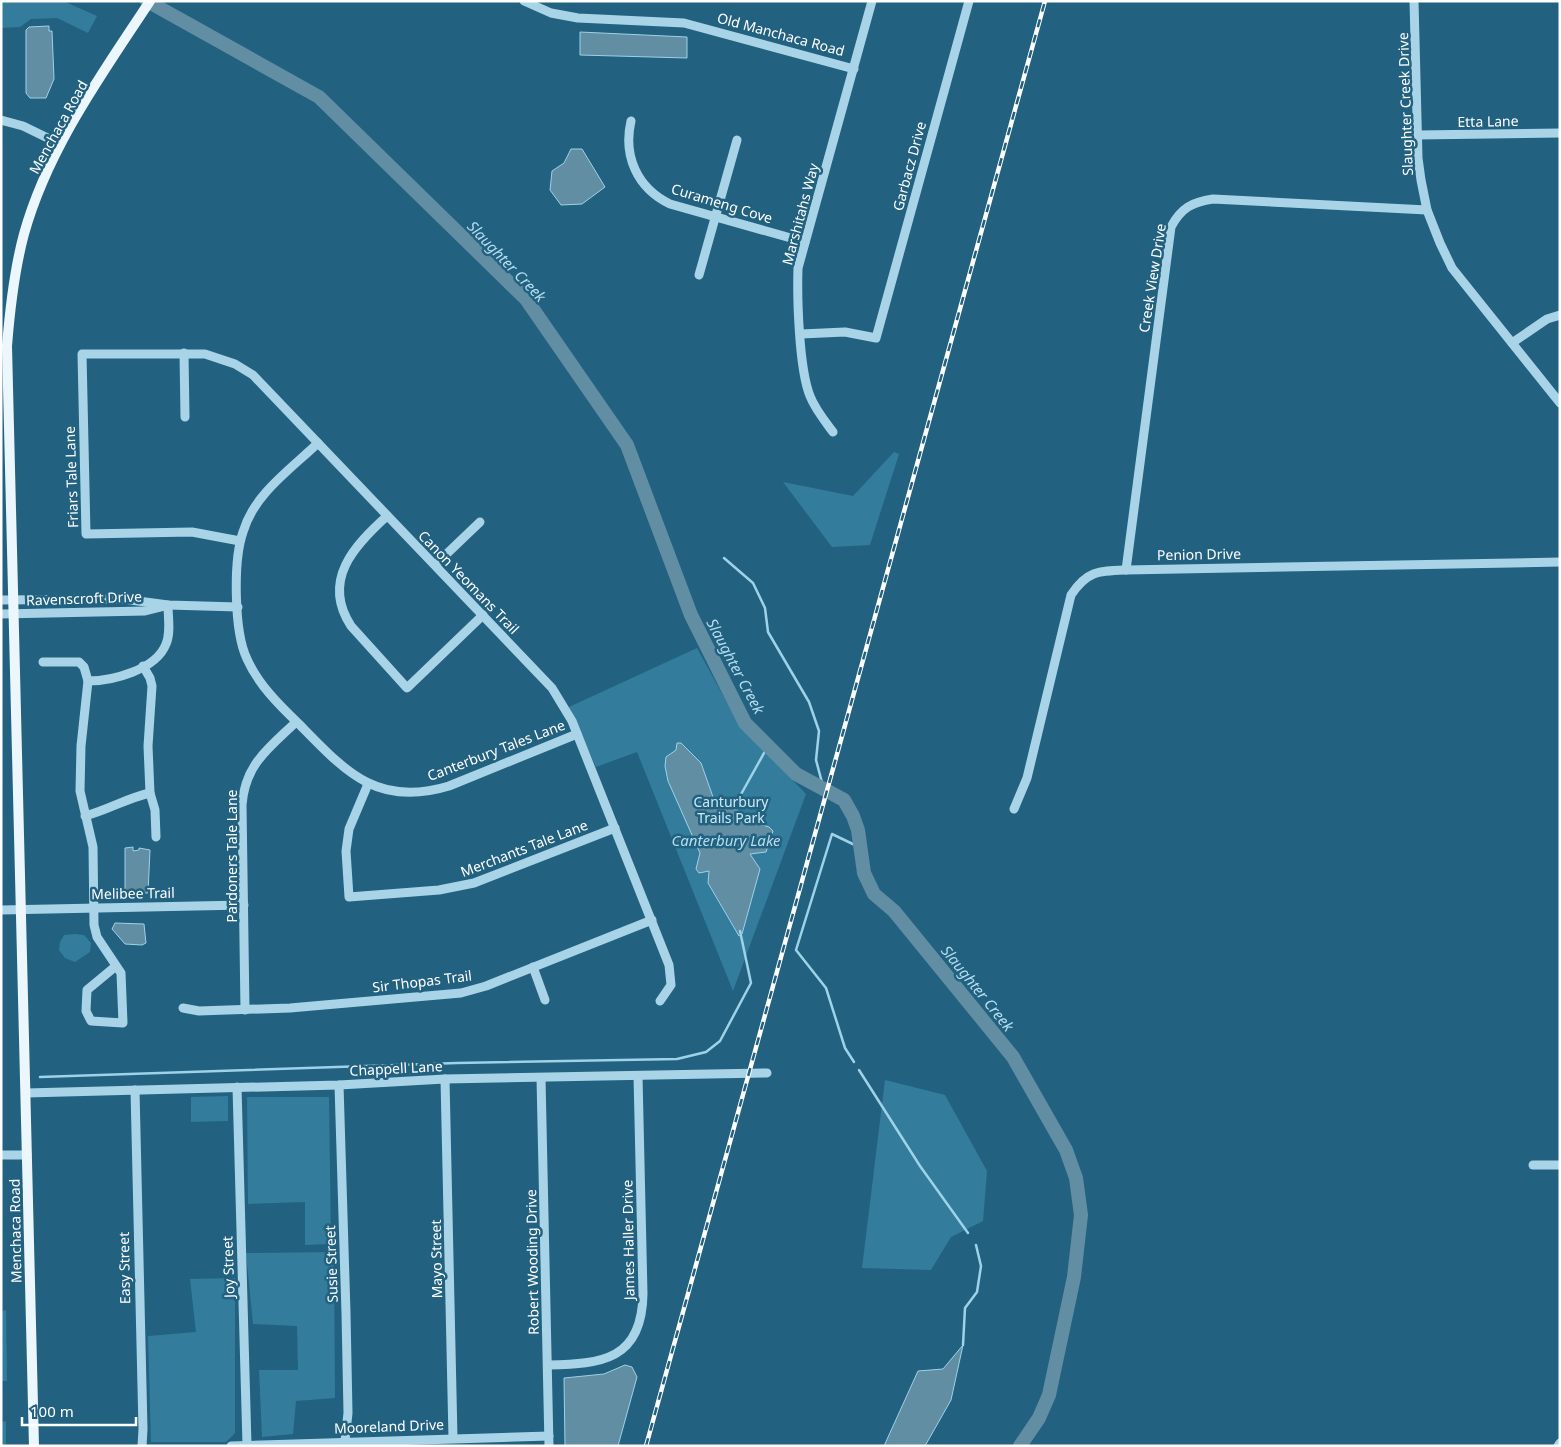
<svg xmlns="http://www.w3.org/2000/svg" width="1561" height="1447" viewBox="0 0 1561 1447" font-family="'Noto Sans',sans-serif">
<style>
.green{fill:#337c9c}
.water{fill:#618ea2;stroke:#9dd2e8}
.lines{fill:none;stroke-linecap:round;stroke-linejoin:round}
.stream{stroke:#9dd2e8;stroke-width:2.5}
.river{stroke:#618ea2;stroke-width:14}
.minor{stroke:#a9d4e7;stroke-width:9}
.major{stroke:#ebf6fd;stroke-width:10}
.rail-casing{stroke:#fff;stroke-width:4.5}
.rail{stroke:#226280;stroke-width:2.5;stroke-dasharray:8;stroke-linecap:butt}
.labels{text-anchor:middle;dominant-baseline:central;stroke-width:5;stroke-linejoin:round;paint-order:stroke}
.street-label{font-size:14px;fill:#fff;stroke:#226280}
.park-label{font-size:14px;fill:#cce9f6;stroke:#226280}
.water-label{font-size:15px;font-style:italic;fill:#b4ddef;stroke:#226280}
</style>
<rect width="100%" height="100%" fill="#226280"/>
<g class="green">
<polygon points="1,1 63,1 97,16 88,33 57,18 31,19 20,27 1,28"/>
<polygon points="894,452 899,454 870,545 832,547 783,482 853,496"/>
<polygon points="697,648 740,726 806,794 733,991 637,752 596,767 569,707"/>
<polygon points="75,934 84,935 91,943 90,952 75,962 65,958 59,950 60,942 64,935"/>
<polygon points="885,1080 945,1095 987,1171 983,1221 951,1237 931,1270 862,1268"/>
<polygon points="228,1096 228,1121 191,1122 191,1097"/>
<polygon points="247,1097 329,1097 331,1244 305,1245 305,1202 248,1204"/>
<polygon points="334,1252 335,1398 296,1401 293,1434 262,1437 259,1370 298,1370 297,1326 253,1324 246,1253"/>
<polygon points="235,1278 235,1433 226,1442 151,1442 148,1336 196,1332 190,1279"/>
<polygon points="6,1310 7,1381 1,1381 1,1311"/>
<polygon points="6,1421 6,1446 1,1446 1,1422"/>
</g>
<g class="water">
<polygon points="49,26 49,31 52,31 54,79 46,98 30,98 26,93 26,30 29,27"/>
<polygon points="580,32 687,37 687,58 580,55"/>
<polygon points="571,149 582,149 605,187 582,204 561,205 550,190 552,171 564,163"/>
<polygon points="677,743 681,743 701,763 713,797 718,802 745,814 746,820 769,827 773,831 766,852 750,854 760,869 742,934 739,936 708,883 709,871 699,873 696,869 700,853 668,781 665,766 666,757 676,750"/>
<polygon points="133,847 133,851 139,850 139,848 150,850 148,893 125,893 125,848"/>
<polygon points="115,923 144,924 146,943 142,945 125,944 112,929"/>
<polygon points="963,1345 951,1400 925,1446 884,1446 918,1371 943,1369"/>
<polygon points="625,1365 632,1367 637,1377 618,1446 565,1446 564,1378 604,1374"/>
</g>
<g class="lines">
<g class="stream">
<polyline points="724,558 753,583 765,608 768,632 809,702 819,731 816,760 824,790"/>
<polyline points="735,805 768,746"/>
<polyline points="854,1062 845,1048 826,988 796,950 832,834 859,847"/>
<polyline points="859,1070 920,1166 968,1233"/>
<polyline points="40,1077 457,1063 677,1059 706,1052 720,1041 751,983 740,931"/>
<polyline points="963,1345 965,1308 977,1292 981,1266 976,1245"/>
</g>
<polyline class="river" points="147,1 319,97 526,299 627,445 691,615 745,723 796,774 844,800 853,816 858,830 864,873 874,894 894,911 1013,1057 1066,1150 1076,1178 1081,1215 1074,1277 1049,1395 1039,1418 1020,1446"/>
<g class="minor">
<polyline points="524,1 551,13 578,18 684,23 854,69"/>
<polyline points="1414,1 1418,158 1421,180 1427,210 1440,243 1452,268 1560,403"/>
<polyline points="1,120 23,126 60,144"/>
<path d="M 631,121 C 623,156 637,188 670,204 L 805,242"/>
<polyline points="1418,135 1560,133"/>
<polyline points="699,275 737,140"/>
<polyline points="801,334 845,332 876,338 969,1"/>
<polyline points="1512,343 1547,319 1560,315"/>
<polyline points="184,353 185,417"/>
<path d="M 833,432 C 824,420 815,409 810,396 C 799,369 797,298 798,268 L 872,1"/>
<path d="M 318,443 C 291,469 254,494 243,532 C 233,561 234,632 247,659 C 258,684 279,705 299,724 C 345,771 377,808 449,786 L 577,734"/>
<path d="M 387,516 C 355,545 321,580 351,626 L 407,688 L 483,615"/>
<polyline points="240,541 192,532 86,534 82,354 205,354 235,364 253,375 552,688 572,721 669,965 671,985 660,1001"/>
<polyline points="435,565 480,522"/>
<path d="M 1126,570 L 1171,227 C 1181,208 1192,202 1213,199 L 1427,210"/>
<polyline points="1,600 123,599 168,605 238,607"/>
<polyline points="1,614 145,611 165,606"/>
<polyline points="43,662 79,662 84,667 88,681 81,746 80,791 93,847 94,925 97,937 121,973 123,1023 91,1021 86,1011 87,990 116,966"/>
<polyline points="143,666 150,678 152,686 148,746 150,793 155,810 156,837"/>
<path d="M 88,681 C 112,681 156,670 166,644 C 171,633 168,617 168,605"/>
<polyline points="368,784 349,829 346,851 349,897 439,890 474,883 615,828"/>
<path d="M 1014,809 L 1027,778 L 1071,595 C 1087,571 1098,571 1126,570 L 1560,562"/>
<path d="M 85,816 C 108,810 127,798 150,793"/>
<polyline points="1,910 244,905"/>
<polyline points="533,967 545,1000"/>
<polyline points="183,1008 199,1011 290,1008 461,993 486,986 652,920"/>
<path d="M 245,1010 L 242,805 C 245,764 269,748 296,722"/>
<polyline points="541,1078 549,1446"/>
<polyline points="445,1079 453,1438"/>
<polyline points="339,1085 346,1313 348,1413 345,1441"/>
<polyline points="237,1087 247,1445"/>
<polyline points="135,1090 143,1429 142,1446"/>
<polyline points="26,1093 339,1085 445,1079 767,1073"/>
<polyline points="1,1155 27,1155"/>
<polyline points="1533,1165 1560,1165"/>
<path d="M 548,1365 C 602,1364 642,1360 643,1294 L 638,1076"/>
<polyline points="231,1446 549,1436"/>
<polyline points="1558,1446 1560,1443"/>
</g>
<path class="major" d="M 34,1446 L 7,346 C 10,308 14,271 24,234 C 48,148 102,74 150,1"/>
<g class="rail-casing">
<polyline id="rail" points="646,1446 1045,1"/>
</g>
<use href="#rail" class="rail"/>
</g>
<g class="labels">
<g class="street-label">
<text transform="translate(781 34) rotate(15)">Old Manchaca Road</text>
<text transform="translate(1405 104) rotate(-92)">Slaughter Creek Drive</text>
<text transform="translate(1488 121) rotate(-1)">Etta Lane</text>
<text transform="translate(58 127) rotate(-61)">Menchaca Road</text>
<text transform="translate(909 166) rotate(-75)">Garbacz Drive</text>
<text transform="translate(722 203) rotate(17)">Curameng Cove</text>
<text transform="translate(800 214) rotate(-75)">Marshitahs Way</text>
<text transform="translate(1152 278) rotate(-81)">Creek View Drive</text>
<text transform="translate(71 477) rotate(-92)">Friars Tale Lane</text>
<text transform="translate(1199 554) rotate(-1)">Penion Drive</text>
<text transform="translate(469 582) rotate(46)">Canon Yeomans Trail</text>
<text transform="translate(84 598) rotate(-2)">Ravenscroft Drive</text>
<text transform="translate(496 750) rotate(-21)">Canterbury Tales Lane</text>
<text transform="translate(524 848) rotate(-21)">Merchants Tale Lane</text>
<text transform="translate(231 856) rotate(-90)">Pardoners Tale Lane</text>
<text transform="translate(133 893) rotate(-1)">Melibee Trail</text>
<text transform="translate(422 981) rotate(-7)">Sir Thopas Trail</text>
<text transform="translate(396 1068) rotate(-3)">Chappell Lane</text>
<text transform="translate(15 1231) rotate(-91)">Menchaca Road</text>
<text transform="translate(628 1240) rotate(-91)">James Haller Drive</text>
<text transform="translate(436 1259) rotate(-91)">Mayo Street</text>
<text transform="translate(532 1262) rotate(-91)">Robert Wooding Drive</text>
<text transform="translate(331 1264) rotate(-92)">Susie Street</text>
<text transform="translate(228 1267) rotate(-92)">Joy Street</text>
<text transform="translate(124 1268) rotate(-91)">Easy Street</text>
<text transform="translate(389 1426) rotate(-2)">Mooreland Drive</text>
</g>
<g class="park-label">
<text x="731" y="801">Canturbury<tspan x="731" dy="16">Trails Park</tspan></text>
</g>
<g class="water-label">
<text transform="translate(507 261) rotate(46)">Slaughter Creek</text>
<text transform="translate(736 666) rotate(62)">Slaughter Creek</text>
<text x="726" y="840">Canterbury Lake</text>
<text transform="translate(978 988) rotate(51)">Slaughter Creek</text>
</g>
</g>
<rect width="1561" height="1447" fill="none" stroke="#ffffff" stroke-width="5"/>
<path d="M22 1417v8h114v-8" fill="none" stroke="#ffffff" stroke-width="2.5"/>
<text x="30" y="1417" font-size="15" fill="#ffffff" stroke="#226280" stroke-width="4" paint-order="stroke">100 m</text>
</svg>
